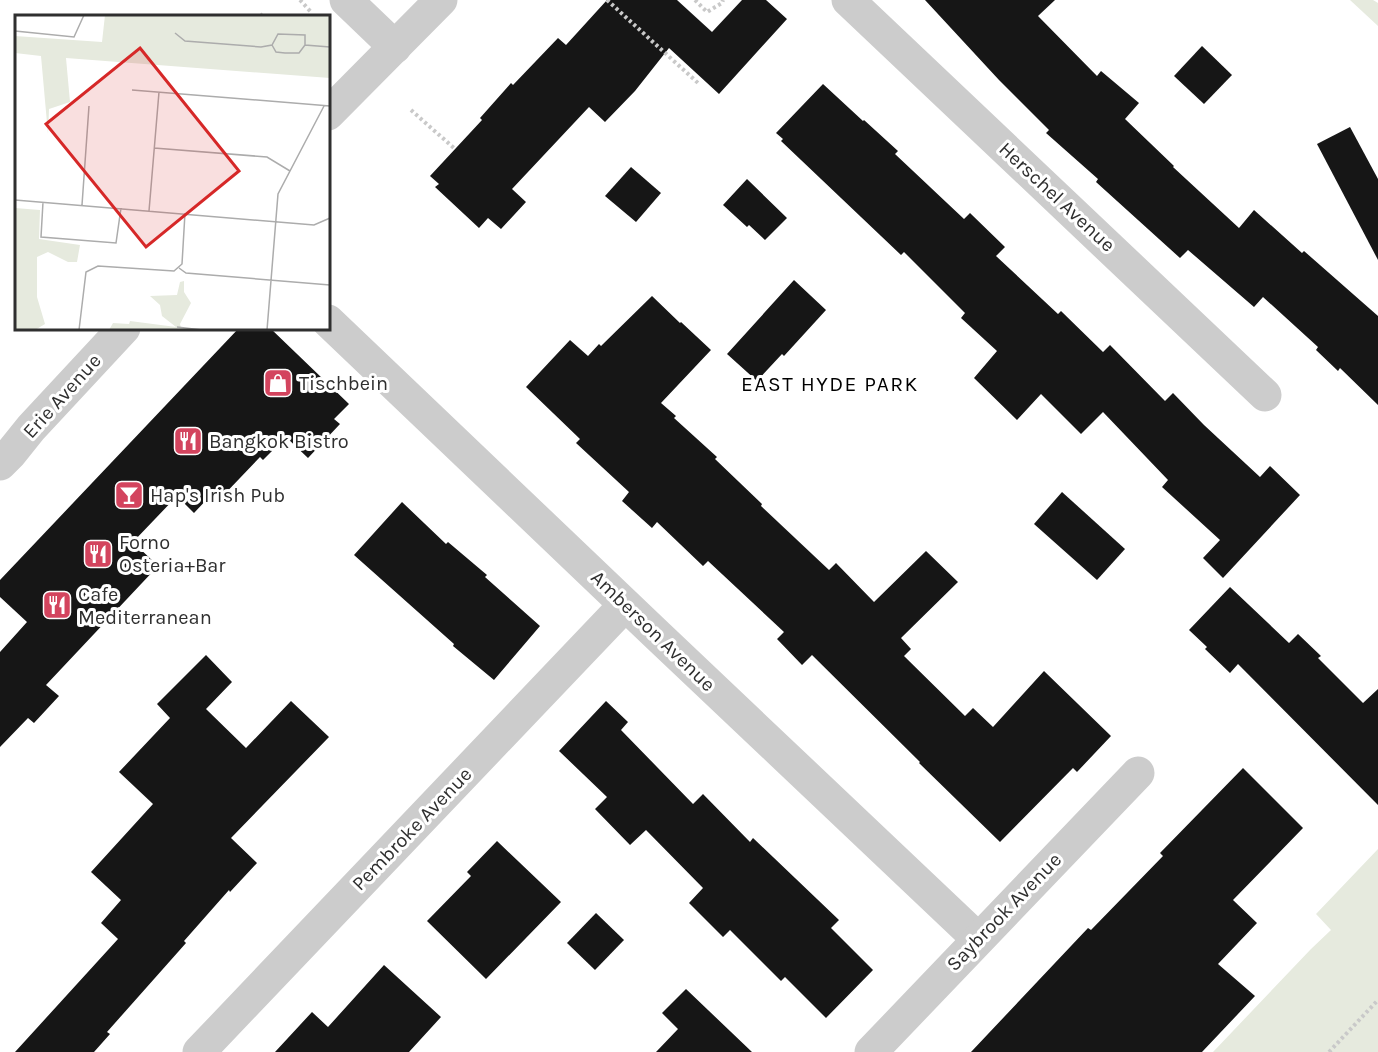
<svg xmlns="http://www.w3.org/2000/svg" width="1378" height="1052" viewBox="0 0 1378 1052" font-family="Karla,sans-serif">
<style>
.green{fill:#e6eade}
.building{fill:#161616}
.lines{fill:none;stroke-linecap:round;stroke-linejoin:round}
.path{stroke:#c9c9c9;stroke-width:4;stroke-dasharray:3 3;stroke-linecap:butt}
.minor{stroke:#ccc;stroke-width:33}
.labels{text-anchor:middle;dominant-baseline:central;stroke-width:6;stroke-linejoin:round;paint-order:stroke}
.street-label{font-size:20px;fill:#2f2f2f;stroke:#fff}
.poi-label{font-size:20px;fill:#2f2f2f;stroke:#fff;text-anchor:start}
.neighbourhood-label{font-size:21px;letter-spacing:1.5px;fill:#000;stroke:#fff}
.inset-road{fill:none;stroke:#acacac;stroke-width:1.5}
.view{fill:#d62828;fill-opacity:0.15;stroke:#d62828;stroke-width:3}
.inset-edge{fill:none;stroke:#2f2f2f;stroke-width:3}
</style>
<rect width="100%" height="100%" fill="#fff"/>
<g class="green">
<polygon points="1350,0 1373,0 1378,3 1378,26"/>
<polygon points="1378,849 1378,1052 1213,1052 1311,949 1331,930 1316,914"/>
</g>
<g class="building">
<polygon points="607,0 677,0 712,32 742,0 766,0 787,19 719,94 669,48 635,91 605,122 589,107 512,189 526,202 501,229 488,218 479,228 435,187 439,184 430,176 482,120 480,118 511,83 513,85 558,38 566,45"/>
<polygon points="925,0 1055,0 1038,16 1097,76 1101,71 1139,103 1125,119 1174,166 1173,167 1239,228 1254,210 1302,253 1304,251 1378,316 1378,405 1340,368 1338,371 1316,350 1318,347 1263,297 1254,307 1188,250 1180,258 1096,182 1098,179 1046,133 1049,130 999,80"/>
<polygon points="1202,46 1232,75 1204,104 1174,76"/>
<polygon points="823,84 863,121 864,120 898,151 895,154 964,219 970,213 1005,247 996,256 1058,314 1061,311 1103,352 1110,345 1165,401 1173,393 1204,425 1260,477 1270,466 1300,495 1223,578 1203,558 1220,540 1162,487 1168,480 1103,412 1081,434 1041,394 1017,420 974,378 997,351 961,318 965,313 904,252 901,255 781,141 783,139 776,133"/>
<polygon points="1350,127 1378,179 1378,260 1317,144"/>
<polygon points="631,167 661,193 636,222 605,196"/>
<polygon points="747,179 787,218 765,240 749,225 747,227 723,205"/>
<polygon points="794,280 826,310 784,356 782,354 757,381 727,354"/>
<polygon points="652,296 680,323 681,322 711,350 661,403 676,416 674,418 717,457 715,459 762,504 761,506 829,570 836,563 874,602 926,551 958,582 901,638 911,649 904,656 965,716 973,708 993,727 1044,671 1111,736 1077,772 1073,768 1000,842 919,763 920,762 812,655 802,665 777,639 784,632 708,561 703,566 657,522 652,528 622,501 629,492 576,443 580,439 526,387 570,340 588,356 599,344 601,346"/>
<polygon points="239,328 270,328 349,404 334,419 340,424 308,458 286,437 263,460 260,457 218,501 211,495 194,513 177,496 133,542 158,566 46,685 59,696 34,723 28,718 0,747 0,652 27,622 0,597 0,580"/>
<polygon points="1062,492 1125,549 1097,580 1034,524"/>
<polygon points="402,502 446,544 448,542 487,575 485,577 540,626 494,680 453,646 454,644 354,555"/>
<polygon points="1230,587 1289,643 1298,634 1321,656 1318,658 1363,703 1378,689 1378,805 1238,664 1230,673 1205,649 1207,647 1189,630"/>
<polygon points="206,655 232,682 206,709 246,748 291,701 329,737 231,838 257,863 230,892 229,890 184,941 186,943 107,1032 110,1034 94,1052 15,1052 118,939 101,923 121,900 91,872 153,804 119,772 170,718 157,704"/>
<polygon points="606,701 628,722 621,730 693,804 703,794 750,842 753,838 839,920 831,928 873,970 826,1018 785,977 781,981 730,930 723,937 689,903 703,888 646,830 630,845 595,809 607,797 559,751"/>
<polygon points="1243,768 1303,828 1233,900 1257,923 1218,964 1255,996 1202,1052 971,1052 1088,928 1091,930 1163,856 1160,853"/>
<polygon points="497,841 561,902 486,979 427,921 471,876 467,872"/>
<polygon points="596,913 624,940 595,970 567,943"/>
<polygon points="384,965 441,1017 409,1052 275,1052 312,1012 328,1027"/>
<polygon points="686,989 752,1052 656,1052 678,1029 662,1013"/>
</g>
<g class="lines">
<g class="path">
<polyline points="300,0 311,12"/>
<polyline points="607,0 698,83"/>
<polyline points="695,0 707,12 722,3 723,0"/>
<polyline points="260,14 262,16"/>
<polyline points="411,110 455,149"/>
<polyline points="1329,1052 1378,1000"/>
</g>
<g class="minor">
<polyline points="346,0 395,47"/>
<polyline points="848,0 1265,395"/>
<polyline points="328,114 441,0"/>
<polyline points="328,321 655,633 978,939"/>
<polyline points="0,464 11,453 31,428 124,328"/>
<polyline points="199,1052 625,605"/>
<polyline points="871,1052 1138,773"/>
</g>
</g>
<defs>
<g id="shop-square" transform="scale(1.5)"><rect x="-9" y="-9" width="18" height="18" rx="4" fill="#d3445e" stroke="#fff"/><path d="M-5-2.5h2.3a2.7 3.5 0 0 1 5.4 0H5L5.5 6h-11ZM-1.5-2.5h3a1.5 2.3 0 0 0-3 0Z" fill="#fff"/></g>
<g id="restaurant-square" transform="scale(1.5)"><rect x="-9" y="-9" width="18" height="18" rx="4" fill="#d3445e" stroke="#fff"/><path d="M-5-6h1v4h1v-4h1v4h1v-4h1v5L-1.5 .5V6h-2V.5L-5-1ZM5-6V6H3V1.5H1.5Q1.5-4 5-6Z" fill="#fff"/></g>
<g id="bar-square" transform="scale(1.5)"><rect x="-9" y="-9" width="18" height="18" rx="4" fill="#d3445e" stroke="#fff"/><path d="M-6-5H6L.8 .8V4.5H3.5V6h-7V4.5H-.8V.8Z" fill="#fff"/></g>
</defs>
<g fill-rule="evenodd">
<use href="#shop-square" x="278" y="383"/>
<use href="#restaurant-square" x="188" y="441"/>
<use href="#bar-square" x="129" y="495"/>
<use href="#restaurant-square" x="98" y="554"/>
<use href="#restaurant-square" x="57" y="605"/>
</g>
<g class="labels">
<g class="street-label">
<text transform="translate(1057 197) rotate(43)">Herschel Avenue</text>
<text transform="translate(62 396) rotate(-48)">Erie Avenue</text>
<text transform="translate(653 631) rotate(44)">Amberson Avenue</text>
<text transform="translate(412 829) rotate(-46)">Pembroke Avenue</text>
<text transform="translate(1004 912) rotate(-46)">Saybrook Avenue</text>
</g>
<g class="poi-label">
<text x="299" y="383">Tischbein</text>
<text x="209" y="441">Bangkok Bistro</text>
<text x="150" y="495">Hap's Irish Pub</text>
<text x="119" y="542">Forno<tspan x="119" dy="23">Osteria+Bar</tspan></text>
<text x="78" y="594">Cafe<tspan x="78" dy="23">Mediterranean</tspan></text>
</g>
<g class="neighbourhood-label">
<text x="830" y="384">EAST HYDE PARK</text>
</g>
</g>
<g transform="translate(15 15)">
<rect width="315" height="315" fill="#fff"/>
<path d="M 90,0 L 315,0 L 315,63 L 51,43 L 55,87 L 34,94 L 33,119 L 26,41 L 0,38 L 0,21 L 87,27 ZM 0,193 L 25,195 L 24,224 L 65,230 L 62,247 L 53,247 L 33,237 L 22,242 L 22,282 L 30,309 L 20,315 L 0,315 ZM 169,266 L 169,277 L 176,288 L 165,309 L 166,313 L 187,315 L 94,315 L 98,308 L 114,309 L 115,306 L 161,312 L 147,301 L 145,290 L 135,281 L 162,280 L 165,267 Z" fill="#e6eade"/>
<path class="inset-road" d="M 0,16 L 59,22 L 69,0M 160,18 L 170,26 L 246,32 L 257,30 L 263,19 L 290,20 L 290,30 L 315,32M 257,30 L 261,37 L 270,38 L 284,38 L 290,30M 117,75 L 315,91M 139,133 L 252,142 L 275,156M 0,185 L 299,210 L 315,203M 28,187 L 26,222 L 101,228 L 106,193M 67,190 L 74,91M 134,196 L 144,77M 164,253 L 171,258 L 315,270M 162,312 L 187,315M 64,315 L 71,257 L 83,251 L 159,256 L 167,249 L 170,198M 252,315 L 263,179 L 309,91"/>
<path class="view" d="M 125,33 L 224,156 L 131,232 L 31,109 Z"/>
<rect width="315" height="315" class="inset-edge"/>
</g>
</svg>
